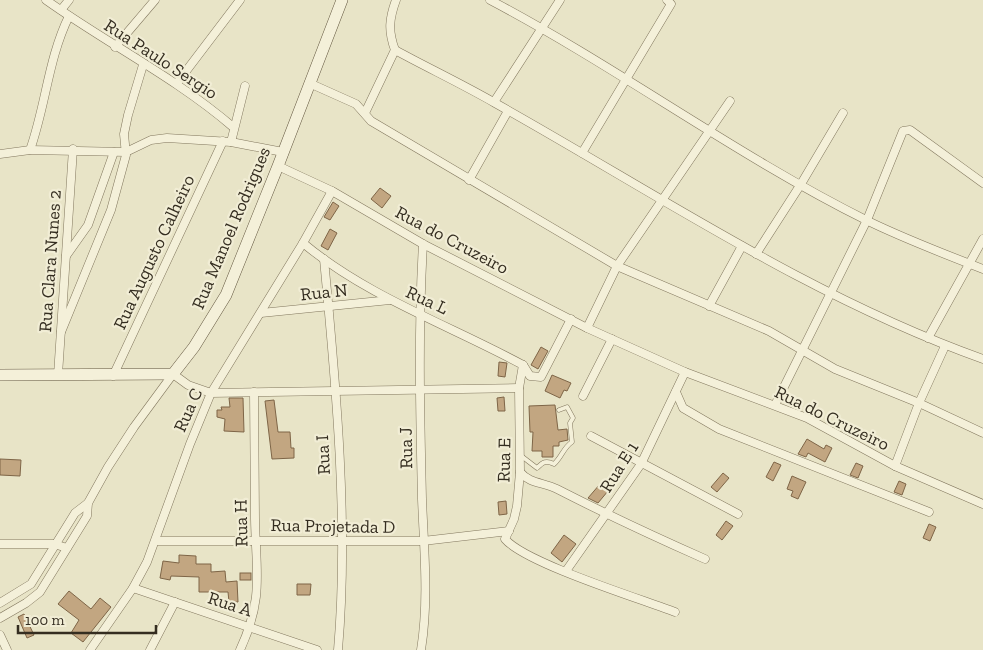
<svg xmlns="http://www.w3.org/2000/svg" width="983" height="650" viewBox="0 0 983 650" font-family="'Zilla Slab',serif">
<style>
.building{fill:#c2a681;stroke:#7e6547}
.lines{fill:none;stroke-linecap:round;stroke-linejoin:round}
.lane-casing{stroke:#82775e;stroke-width:5}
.street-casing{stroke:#82775e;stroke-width:9}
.secondary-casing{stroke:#645841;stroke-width:12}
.lane{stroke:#f4f0d9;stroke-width:4}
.street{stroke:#f4f0d9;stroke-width:8}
.secondary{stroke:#f4f0d9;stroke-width:11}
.labels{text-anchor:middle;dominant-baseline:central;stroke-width:4.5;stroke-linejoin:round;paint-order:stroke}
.street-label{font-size:18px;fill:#342d20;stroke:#f1edd5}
</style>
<rect width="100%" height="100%" fill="#e8e4c7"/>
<g class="building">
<polygon points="380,188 391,196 382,208 371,199"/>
<polygon points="333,202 339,206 330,220 324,217"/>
<polygon points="330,229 337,233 328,250 321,246"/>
<polygon points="541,347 548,351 538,369 531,365"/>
<polygon points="499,362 507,363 505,377 498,376"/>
<polygon points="552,375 571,383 567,391 564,390 560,398 545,391"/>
<polygon points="504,397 505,411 498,411 497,398"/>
<polygon points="229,398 243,398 244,432 224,431 225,419 217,417 217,410 222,410 221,407 230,407"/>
<polygon points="274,400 278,432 290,432 291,448 294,448 294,458 272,459 265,401"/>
<polygon points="555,405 558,430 567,429 568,440 559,442 559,446 553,446 553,457 542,457 542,451 532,451 533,432 530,432 529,406"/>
<polygon points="807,439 824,449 826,445 832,448 825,462 808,453 806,457 798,454"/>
<polygon points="0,459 21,460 20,476 0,475"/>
<polygon points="774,462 781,465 773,481 766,477"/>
<polygon points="856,463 863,466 858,478 850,475"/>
<polygon points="723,473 729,478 717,492 711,487"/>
<polygon points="792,476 806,482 798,499 791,496 793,491 787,489"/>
<polygon points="899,481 906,484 902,495 894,492"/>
<polygon points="600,484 608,491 598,503 588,498"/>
<polygon points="506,501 507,514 499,515 498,502"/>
<polygon points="726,521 733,526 722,540 716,535"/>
<polygon points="929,524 936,527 930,541 923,538"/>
<polygon points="564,535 576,544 562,562 551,553"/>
<polygon points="179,555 196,556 196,564 211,564 211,572 225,571 226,582 237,581 238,602 229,602 228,592 199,592 199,577 171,576 170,580 160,578 163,561 179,563"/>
<rect x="240" y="573" width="11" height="7"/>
<polygon points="297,584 311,584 310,595 297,595"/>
<polygon points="69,591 91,609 100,598 111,607 83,642 71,633 79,620 58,604"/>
<polygon points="24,614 34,635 27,638 18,617"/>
</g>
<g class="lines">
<g class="lane-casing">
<path id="lane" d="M 520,455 L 537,468 C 543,462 546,460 554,464 C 562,457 563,448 572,442 L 570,423 L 573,418 L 567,407 L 559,410"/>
</g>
<g class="street-casing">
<g id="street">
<path d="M 46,0 C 108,44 176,78 233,127"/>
<path d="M 490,0 C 619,68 737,156 868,221 C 905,239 944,254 983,269"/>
<polyline points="61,10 69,0"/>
<polyline points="115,47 155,0"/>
<path d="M 395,50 C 428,68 462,84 495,103 C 656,193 809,297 983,359"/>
<polyline points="177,83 240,0"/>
<polyline points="309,83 356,104 371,121 617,266 769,331 835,369 919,403 983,433"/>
<polyline points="494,102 560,0"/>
<path d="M 365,113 L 395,50 C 388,31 389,19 396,0"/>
<polyline points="231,142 245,86"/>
<path d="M 30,150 C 46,105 48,59 69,16"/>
<polyline points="582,153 671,4 667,0"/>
<polyline points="0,154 30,150 126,152 151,140 167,138 231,142 283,152"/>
<polyline points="278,166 332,191 423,244 587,328 685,372 807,418 895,466 983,504"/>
<polyline points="469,180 508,111"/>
<path d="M 303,243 C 366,296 451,326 523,365"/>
<polyline points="756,254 801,184 843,113"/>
<polyline points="66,256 88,225 114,152"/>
<path d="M 324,259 C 336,385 349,525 338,650"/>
<polyline points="709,306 742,246"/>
<polyline points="261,313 390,300"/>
<polyline points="587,328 617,266 730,101"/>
<polyline points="61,332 111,210 126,155 124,134 128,115 143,65"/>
<polyline points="928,338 983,239"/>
<path d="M 523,365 L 519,388 L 520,472 L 517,506 L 514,519 L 505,539 C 525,563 641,599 675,612"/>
<polyline points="523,365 530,376 541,377 571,319"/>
<polyline points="58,375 73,149"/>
<polyline points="113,376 223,141"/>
<polyline points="676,392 683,408 719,429 929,512"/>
<polyline points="583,396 612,339"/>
<polyline points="775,405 867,220 903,131 910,130 983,183"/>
<polyline points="591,436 738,514"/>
<polyline points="895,466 919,403 945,346"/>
<path d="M 520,472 C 530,484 543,482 557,489 C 606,514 655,537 705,559"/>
<polyline points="156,541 423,541 509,531"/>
<polyline points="0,544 54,544 67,548"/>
<polyline points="566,571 641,464 685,372"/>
<polyline points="133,588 317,650"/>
<polyline points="0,603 31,584 75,513 88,503"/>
<polyline points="0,618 26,603 40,592 87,516 88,503 108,467 134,427 173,374 188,385 211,393 519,388"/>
<polyline points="0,635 7,650"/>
<polyline points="90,650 133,588 147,562 190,444 211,393 303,243 332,191"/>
<polyline points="150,650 175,602"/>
<path d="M 240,650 C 264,598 256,573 255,519 C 255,477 254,435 254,392"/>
<path d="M 421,650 C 429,600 424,550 422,499 C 420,414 418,329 423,244"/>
</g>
</g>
<g class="secondary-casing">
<polyline id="secondary" points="0,375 173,374 194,347 226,295 278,166 342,0"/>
</g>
<use href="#lane" class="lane"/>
<use href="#street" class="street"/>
<use href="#secondary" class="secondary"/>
</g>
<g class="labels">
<g class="street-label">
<text transform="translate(161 59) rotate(33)">Rua Paulo Sergio</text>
<text transform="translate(231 228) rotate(-67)">Rua Manoel Rodrigues</text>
<text transform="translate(452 240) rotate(28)">Rua do Cruzeiro</text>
<text transform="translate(154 252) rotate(-65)">Rua Augusto Calheiro</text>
<text transform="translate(50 261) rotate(-86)">Rua Clara Nunes 2</text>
<text transform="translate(324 292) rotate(-6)">Rua N</text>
<text transform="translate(427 300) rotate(25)">Rua L</text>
<text transform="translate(188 410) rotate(-66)">Rua C</text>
<text transform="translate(832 418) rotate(26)">Rua do Cruzeiro</text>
<text transform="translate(406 448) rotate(-91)">Rua J</text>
<text transform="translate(323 455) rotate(-93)">Rua I</text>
<text transform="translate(504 460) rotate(-89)">Rua E</text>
<text transform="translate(619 467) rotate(-58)">Rua E 1</text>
<text transform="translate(241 523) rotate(-91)">Rua H</text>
<text transform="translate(333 526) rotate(1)">Rua Projetada D</text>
<text transform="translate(230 604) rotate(18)">Rua A</text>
</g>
</g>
<path d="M18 625v8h138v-8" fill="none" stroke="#342d20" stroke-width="2.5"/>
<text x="25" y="625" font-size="15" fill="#342d20" stroke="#f1edd5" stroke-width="4" paint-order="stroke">100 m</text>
</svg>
